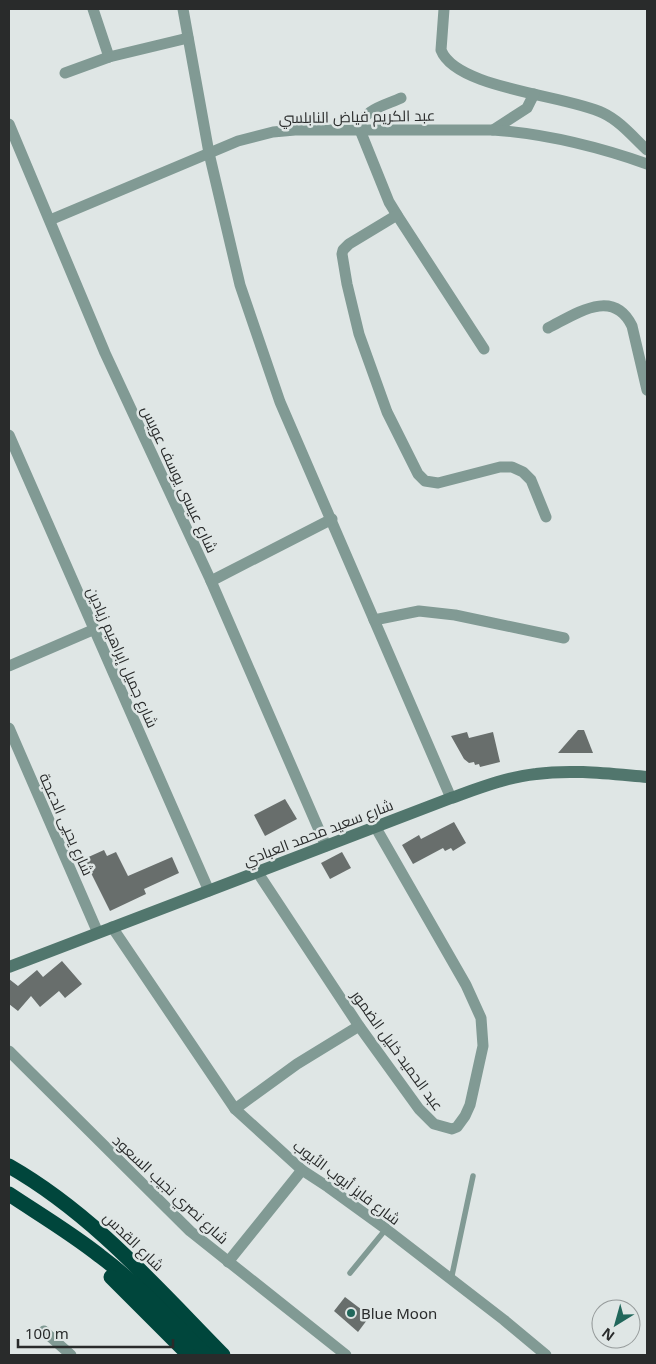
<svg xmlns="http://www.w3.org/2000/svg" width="656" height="1364" viewBox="0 0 656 1364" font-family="'Noto Sans',Cairo,sans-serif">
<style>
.building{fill:#686e6c}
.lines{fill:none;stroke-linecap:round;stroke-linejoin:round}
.lane{stroke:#819a94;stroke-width:5.5}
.street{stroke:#819a94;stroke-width:11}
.secondary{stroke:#51766d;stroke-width:12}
.highway{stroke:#00463c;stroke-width:15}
.poi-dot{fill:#21675b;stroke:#dfe6e5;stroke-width:2}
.labels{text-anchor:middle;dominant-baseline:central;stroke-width:5;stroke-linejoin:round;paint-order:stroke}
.street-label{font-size:15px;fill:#292b2b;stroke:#dfe6e5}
.poi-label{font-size:15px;fill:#292b2b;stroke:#dfe6e5;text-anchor:start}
</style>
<rect width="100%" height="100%" fill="#dfe6e5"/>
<g class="building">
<polygon points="578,730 584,730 593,753 558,753"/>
<polygon points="467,732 469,738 493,732 500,762 480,767 479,764 475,765 474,762 469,763 464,759 451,736"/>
<polygon points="285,799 297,819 265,836 254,815"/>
<polygon points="454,822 466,843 453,851 451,848 445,851 443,848 413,864 402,845 419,835 421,839"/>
<polygon points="104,850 107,856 116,852 128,876 172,857 179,873 144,889 146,894 110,911 84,859"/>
<polygon points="342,852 351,868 330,879 321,863"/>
<polygon points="62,961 82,984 65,998 59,991 40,1007 31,996 18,1011 9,1004 9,979 18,986 37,970 43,977"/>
<polygon points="345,1297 370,1316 358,1332 334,1311"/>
</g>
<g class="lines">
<g class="lane">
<polyline points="350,1273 386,1229"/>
<polyline points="451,1280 473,1176"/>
</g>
<g class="street">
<polyline points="93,9 109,57"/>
<polyline points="183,9 209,153 240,285 280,402 451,798"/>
<path d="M 444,9 L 441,50 C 456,89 566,95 603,113 C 620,121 633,137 647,150"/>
<polyline points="65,73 109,57 188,38"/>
<path d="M 401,98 C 386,105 360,110 360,130 L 389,202 L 397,215 L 484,349"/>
<polyline points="9,124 105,353 211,581 326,846"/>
<polyline points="493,130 527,108 534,94"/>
<polyline points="397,215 349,244 343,250 342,254 347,284 359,334 387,412 418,474 425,481 438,483 500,467 512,467 523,472 531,480 546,517"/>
<path d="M 50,220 L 238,141 L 273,132 L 295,130 L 493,130 C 548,134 596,146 647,164"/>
<path d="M 548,328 C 576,314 613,287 632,326 L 647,390"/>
<polyline points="9,435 209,891"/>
<polyline points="211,581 332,519"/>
<polyline points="374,620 419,611 455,615 564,638"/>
<polyline points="9,666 95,629"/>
<polyline points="9,728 98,933"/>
<polyline points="258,873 359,1026 419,1109 434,1124 452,1129 457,1127 465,1116 470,1105 483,1046 481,1018 466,985 376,828"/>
<polyline points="112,927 235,1109 302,1170 328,1187 386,1229 504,1320 546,1355"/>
<polyline points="9,1051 190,1231 346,1355"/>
<polyline points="235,1109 297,1064 359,1026"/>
<polyline points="228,1262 302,1170"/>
<polyline points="44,1331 71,1355"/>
</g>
<path class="secondary" d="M 9,967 L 451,798 C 479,788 507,777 536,774 C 572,769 611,774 647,777"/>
<g class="highway">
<path d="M 9,1166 C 93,1214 156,1287 223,1355"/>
<path d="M 9,1194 C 39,1214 71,1233 100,1256 C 139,1285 172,1322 206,1355"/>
<polyline points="111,1277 189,1355"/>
</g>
</g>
<circle class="poi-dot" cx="351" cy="1313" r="5"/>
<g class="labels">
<g class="street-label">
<text transform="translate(357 116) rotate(-1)">عبد الكريم فياض النابلسي</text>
<text transform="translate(180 479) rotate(65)">شارع عيسى يوسف عويس</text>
<text transform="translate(123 657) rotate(66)">شارع جميل إبراهيم زيادين</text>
<text transform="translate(67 824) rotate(66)">شارع يحيى الدعجة</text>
<text transform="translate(318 832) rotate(-21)">شارع سعيد محمد العبادي</text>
<text transform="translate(398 1050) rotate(54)">عبد الحميد خليل الضمور</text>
<text transform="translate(347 1182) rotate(37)">شارع فايز أيوب الأيوب</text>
<text transform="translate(171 1189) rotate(43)">شارع نصري نجيب السعود</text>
<text transform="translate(134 1241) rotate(44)">شارع القدس</text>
</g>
<g class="poi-label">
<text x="361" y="1313">Blue Moon</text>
</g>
</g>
<rect width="656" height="1364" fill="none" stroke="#292b2b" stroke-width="20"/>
<g transform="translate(616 1324) rotate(217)"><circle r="24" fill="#dfe6e5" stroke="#969b9b"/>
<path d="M0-4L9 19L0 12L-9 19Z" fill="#21675b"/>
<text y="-8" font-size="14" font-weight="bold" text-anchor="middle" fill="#292b2b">N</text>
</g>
<path d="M18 1339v8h155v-8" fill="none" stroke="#292b2b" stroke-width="2.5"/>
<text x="25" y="1339" font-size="15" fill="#292b2b" stroke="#dfe6e5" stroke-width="4" paint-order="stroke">100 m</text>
</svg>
